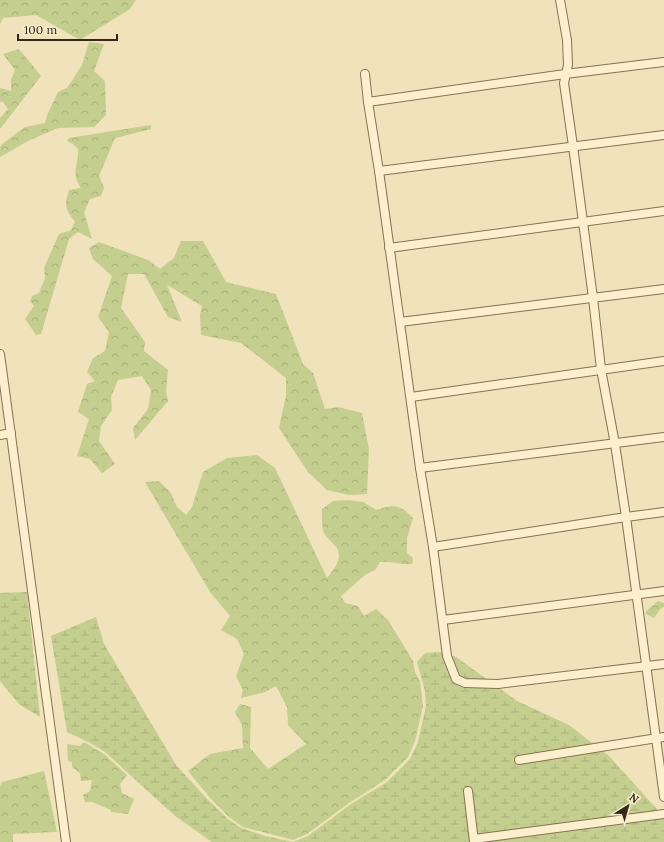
<svg xmlns="http://www.w3.org/2000/svg" width="664" height="842" viewBox="0 0 664 842" font-family="Lora,serif">
<style>
.forest{fill:url(#forest-crowns)}
.wetland{fill:url(#wetland-marsh)}
.lines{fill:none;stroke-linecap:round;stroke-linejoin:round}
.street-casing{stroke:#877153;stroke-width:10}
.street{stroke:#fbefcd;stroke-width:8}
</style>
<defs>
<pattern id="forest-crowns" width="20" height="18" patternUnits="userSpaceOnUse"><rect width="20" height="18" fill="#c4ce8e"/><path d="M2 6a3 3 0 1 1 6 0M12 15a3 3 0 1 1 6 0" fill="none" stroke="#a9b17a"/></pattern>
<pattern id="wetland-marsh" width="20" height="14" patternUnits="userSpaceOnUse"><rect width="20" height="14" fill="#c4ce8e"/><path d="M1 5h8M5 5V1M11 12h8M15 12V8" fill="none" stroke="#a9b17a"/></pattern>
</defs>
<rect width="100%" height="100%" fill="#f0e2ba"/>
<g class="forest">
<polygon points="0,0 136,0 130,9 80,40 36,15 3,18 0,24"/>
<polygon points="89,42 104,44 94,71 105,81 106,115 94,127 58,128 28,141 0,157 0,147 2,144 25,127 45,123 48,113 58,92 67,88 82,65"/>
<polygon points="19,49 41,76 0,129 0,118 8,109 3,102 0,102 0,88 11,91 11,80 15,70 3,54"/>
<path d="M 151,125 L 151,129 L 115,138 L 99,176 L 104,188 L 101,196 L 90,199 L 84,212 L 92,239 L 78,232 L 69,239 L 41,334 L 36,335 L 25,319 L 34,306 L 30,301 L 32,296 L 39,293 L 45,278 L 44,268 L 59,234 L 71,230 L 75,222 C 65,208 64,207 69,190 L 81,188 C 70,172 79,167 78,149 L 73,144 L 67,141 L 69,138 Z"/>
<polygon points="181,241 203,241 226,282 276,294 303,364 313,373 325,409 338,407 362,413 369,449 367,494 349,495 327,490 308,472 279,428 286,396 286,378 241,343 201,335 200,315 202,306 167,285 182,322 168,317 144,274 128,274 121,308 145,342 144,351 168,370 166,391 168,401 135,440 133,428 148,409 151,390 142,376 118,380 111,397 112,410 101,426 99,441 115,464 102,473 90,459 77,456 89,419 78,412 87,384 95,381 87,372 93,358 105,351 109,332 98,317 112,276 93,259 89,248 99,242 148,260 160,269 174,258"/>
<path d="M 257,455 L 275,468 L 327,578 C 334,570 344,557 336,547 C 333,543 328,539 325,535 C 321,527 322,518 322,509 L 333,501 L 348,500 L 363,502 L 376,510 C 395,504 399,504 413,518 L 407,538 L 407,553 L 413,558 L 412,564 C 400,565 391,561 380,562 L 376,569 L 365,575 L 341,596 L 345,603 L 358,606 L 364,616 L 376,609 L 388,620 L 413,661 L 415,672 L 420,681 L 423,706 L 415,741 L 408,757 L 385,780 L 349,803 L 307,834 L 293,840 L 243,827 L 229,817 L 211,799 L 188,771 L 210,754 L 243,748 L 242,725 L 235,712 L 240,704 L 251,707 L 250,748 L 268,769 L 306,744 L 288,725 L 287,707 L 276,686 L 265,692 L 241,698 L 243,690 L 236,676 L 244,654 L 237,639 L 221,630 L 230,616 L 210,592 L 145,482 L 159,481 L 171,493 L 177,507 L 186,515 L 192,507 L 203,472 L 227,458 Z"/>
<polygon points="658,601 664,603 664,607 661,608 654,618 646,614 645,612"/>
<polygon points="84,742 104,754 127,775 120,784 122,793 134,799 128,814 111,812 111,810 92,802 85,802 83,795 90,791 92,780 81,781 80,773 72,767 72,762 68,761 67,744 80,746"/>
<polygon points="44,771 57,832 13,834 13,842 0,842 0,786 2,782"/>
</g>
<g class="wetland">
<polygon points="27,592 40,717 19,704 0,681 0,593"/>
<polygon points="96,617 104,644 176,765 209,801 228,819 241,828 265,836 293,842 308,836 351,804 387,782 410,759 418,742 426,706 425,691 417,662 425,653 440,652 456,657 517,701 569,725 609,756 664,817 664,842 212,842 175,816 105,752 90,743 67,732 51,636"/>
</g>
<g class="lines">
<g class="street-casing">
<g id="street">
<polyline points="560,0 567,40 568,65 564,83 573,146 593,298 601,369 615,444 626,517 664,797"/>
<polyline points="365,74 368,102 379,171 664,135"/>
<polyline points="368,102 565,74 664,62"/>
<polyline points="379,171 420,468 433,547 447,656 456,679 465,683 498,684 664,664"/>
<polyline points="389,248 664,211"/>
<polyline points="400,322 664,289"/>
<polyline points="0,354 66,842"/>
<polyline points="411,397 664,361"/>
<polyline points="0,435 11,433"/>
<polyline points="420,468 664,437"/>
<polyline points="433,547 626,517 664,512"/>
<polyline points="443,620 664,591"/>
<polyline points="519,760 664,737"/>
<polyline points="468,791 474,842"/>
<polyline points="474,839 664,814"/>
</g>
</g>
<use href="#street" class="street"/>
</g>
<g transform="translate(628 806) rotate(37)" stroke="#f7ecca" stroke-width="3" paint-order="stroke">
<path d="M0-3L7 15L0 10L-7 15Z" fill="#35281a"/>
<text y="-6" font-size="11" font-weight="bold" text-anchor="middle" fill="#35281a">N</text>
</g>
<path d="M18 34v6h99v-6" fill="none" stroke="#35281a" stroke-width="2"/>
<text x="24" y="34" font-size="12" fill="#35281a" stroke="#f7ecca" stroke-width="3" paint-order="stroke">100 m</text>
</svg>
